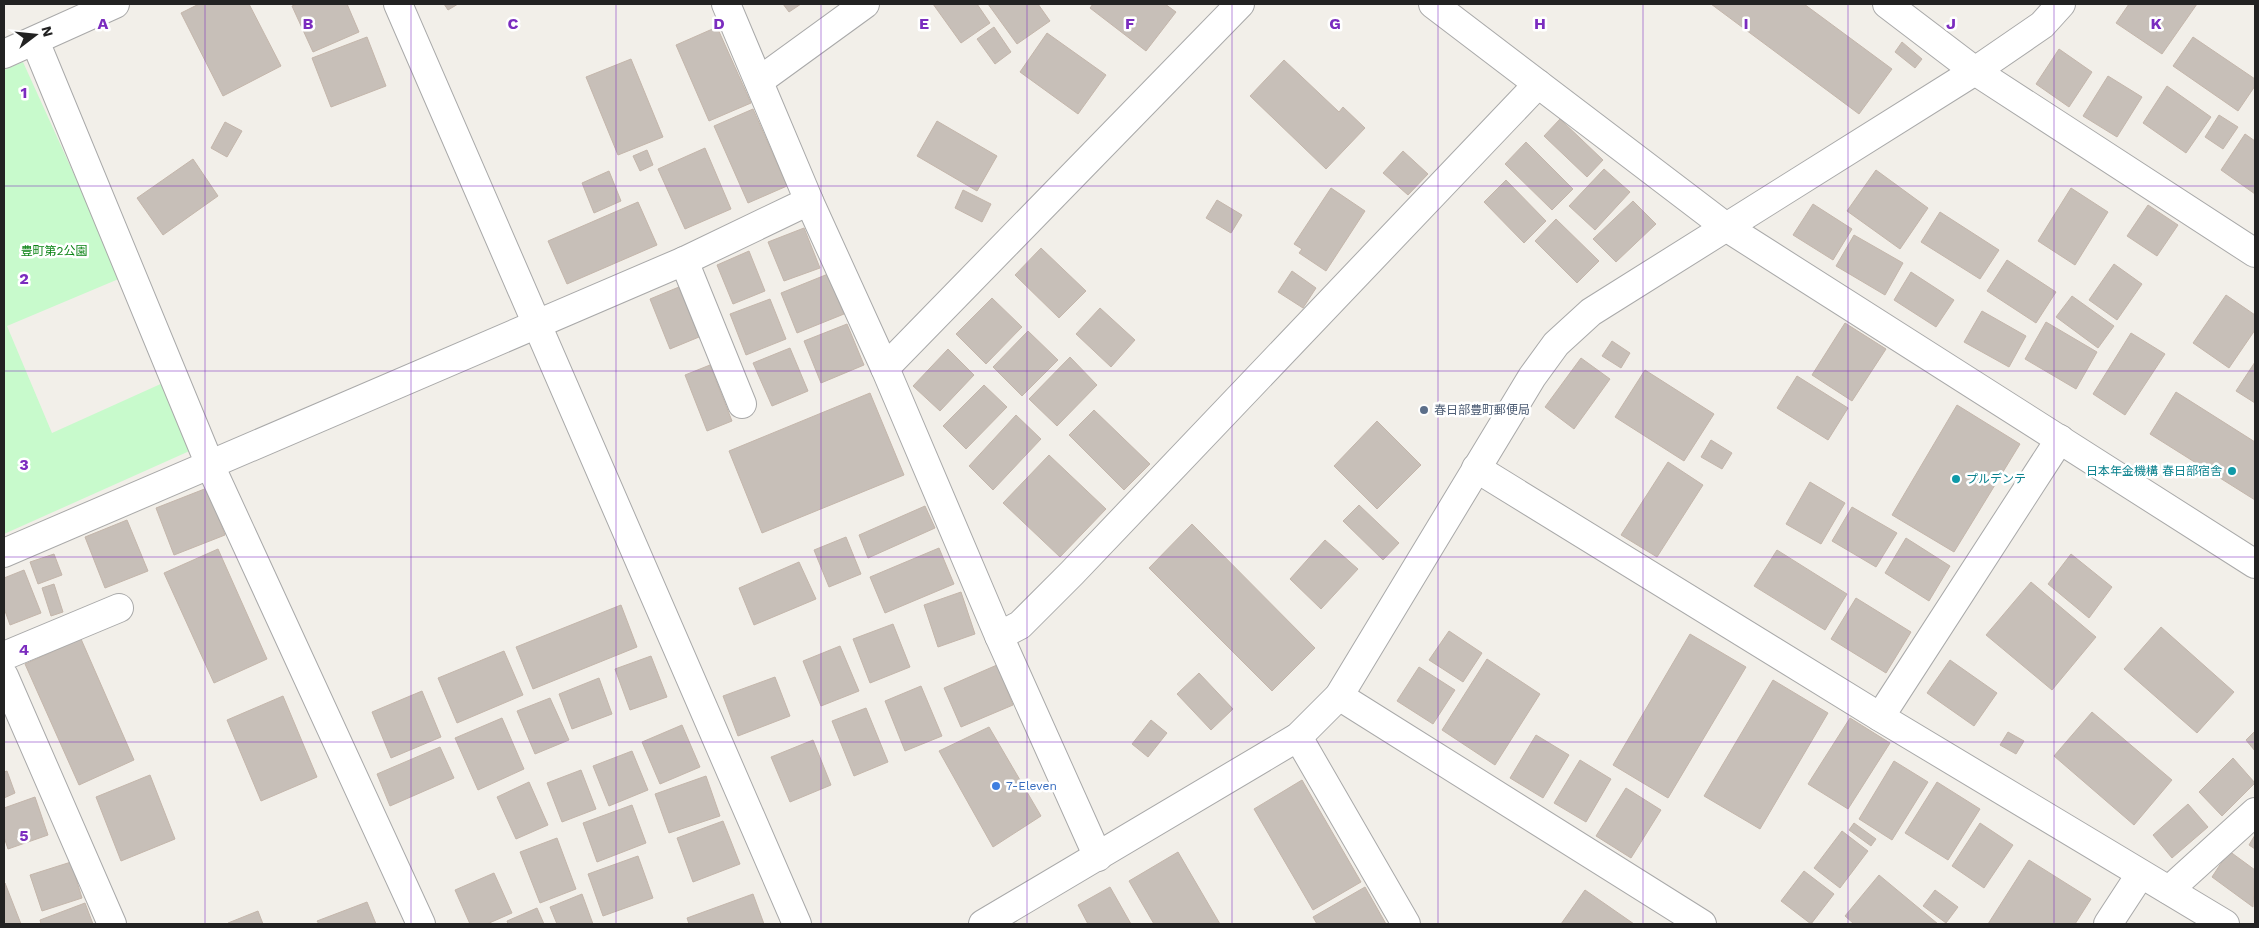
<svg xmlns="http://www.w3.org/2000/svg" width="2259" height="928" viewBox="0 0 2259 928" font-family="'Work Sans','Noto Sans JP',sans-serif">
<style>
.park{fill:#c8facc}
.building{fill:#c7bfb8;stroke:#c4b6ab}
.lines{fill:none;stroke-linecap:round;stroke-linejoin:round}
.minor-casing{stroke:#a9a9a9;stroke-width:30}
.minor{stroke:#fff;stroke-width:28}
.grid{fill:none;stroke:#7b2cbf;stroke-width:1;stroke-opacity:0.55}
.service-dot{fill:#5c6f8a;stroke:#fff;stroke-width:2}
.culture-dot{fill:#0f9aa8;stroke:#fff;stroke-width:2}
.shop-dot{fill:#3f7fe0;stroke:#fff;stroke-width:2}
.labels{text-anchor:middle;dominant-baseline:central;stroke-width:5;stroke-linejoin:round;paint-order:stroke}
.park-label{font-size:12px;fill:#0c8416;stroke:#fff}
.service-label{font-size:12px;fill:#4e5e75;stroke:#fff;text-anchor:start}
.culture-label{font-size:12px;fill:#0d838f;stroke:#fff;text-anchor:end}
.shop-label{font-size:12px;fill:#366cbe;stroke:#fff;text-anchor:start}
.grid-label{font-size:16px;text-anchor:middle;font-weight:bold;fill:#7b2cbf;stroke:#fff;stroke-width:5;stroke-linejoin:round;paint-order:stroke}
</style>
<rect width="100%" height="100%" fill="#f2efe9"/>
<polygon class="park" points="23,62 121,278 7,326 52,433 165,382 194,449 4,534 4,70"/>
<g class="building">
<polygon points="199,4 249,4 281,66 223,96 181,13"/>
<polygon points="298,4 347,4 359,32 313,52 292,6"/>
<polygon points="444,4 458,4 448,10"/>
<polygon points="783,4 801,4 789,12"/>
<polygon points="933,4 977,4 990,23 961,43"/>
<polygon points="988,4 1038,4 1050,21 1017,44"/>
<polygon points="1093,4 1165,4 1176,12 1146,51 1090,8"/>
<polygon points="1711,4 1804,4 1892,69 1859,114"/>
<polygon points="2129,4 2197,4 2162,54 2116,23"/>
<polygon points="717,27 751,103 709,121 676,45"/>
<polygon points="994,27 1011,52 995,64 977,39"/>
<polygon points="1047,33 1106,75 1078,114 1020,72"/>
<polygon points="367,37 386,86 331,107 312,58"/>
<polygon points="2193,37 2255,79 2255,86 2238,111 2173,66"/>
<polygon points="1902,42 1922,59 1915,68 1895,52"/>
<polygon points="2059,49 2092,72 2069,107 2036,84"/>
<polygon points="631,59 663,137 618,155 586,77"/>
<polygon points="1284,60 1339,112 1343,107 1365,128 1326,169 1250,96"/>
<polygon points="2108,76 2142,97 2117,137 2083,116"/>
<polygon points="2167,86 2211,117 2186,153 2143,123"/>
<polygon points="753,109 787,186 748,203 714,126"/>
<polygon points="2219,115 2238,127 2223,149 2205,137"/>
<polygon points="1560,119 1603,160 1587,177 1544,136"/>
<polygon points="937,121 997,156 977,191 917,156"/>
<polygon points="225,122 242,131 227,157 211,148"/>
<polygon points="2245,134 2255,141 2255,194 2221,170"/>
<polygon points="1526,142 1573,189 1552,210 1505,164"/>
<polygon points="705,148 731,209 685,229 658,169"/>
<polygon points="647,150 653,165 640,171 633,156"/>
<polygon points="1403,151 1428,174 1408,195 1383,173"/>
<polygon points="193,159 218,196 163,235 137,198"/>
<polygon points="1604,169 1630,192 1595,230 1569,206"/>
<polygon points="1876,170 1928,208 1900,249 1847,211"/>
<polygon points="609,171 621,201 594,213 582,183"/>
<polygon points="1506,180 1546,221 1524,243 1484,202"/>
<polygon points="1331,188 1365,211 1326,271 1299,253 1302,249 1294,244"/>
<polygon points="2071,188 2108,212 2075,265 2038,241"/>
<polygon points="963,190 991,204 982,222 955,208"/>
<polygon points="1217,200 1242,215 1231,233 1206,218"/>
<polygon points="1633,201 1656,224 1616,262 1593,239"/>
<polygon points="638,202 657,245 567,284 548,241"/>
<polygon points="1813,204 1852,229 1833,260 1793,235"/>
<polygon points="2148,205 2178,225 2157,256 2127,236"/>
<polygon points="1940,212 1999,250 1980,279 1921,242"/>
<polygon points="1556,219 1599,261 1577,283 1535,241"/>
<polygon points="804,228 820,268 784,281 768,242"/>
<polygon points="1854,235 1903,263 1885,295 1836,266"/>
<polygon points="1041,248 1086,291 1059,318 1015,275"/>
<polygon points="749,251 765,291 733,304 717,265"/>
<polygon points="2007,260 2056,292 2036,323 1987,291"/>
<polygon points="2114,264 2142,284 2117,320 2089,300"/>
<polygon points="1292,271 1316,288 1303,308 1278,292"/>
<polygon points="1911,272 1954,300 1936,327 1894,300"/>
<polygon points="828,274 844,314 797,333 781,293"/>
<polygon points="679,287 699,337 670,349 650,299"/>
<polygon points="2226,295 2255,315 2255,330 2229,368 2193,343"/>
<polygon points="2072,296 2114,326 2098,348 2056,317"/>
<polygon points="992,298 1022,327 986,364 956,334"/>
<polygon points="770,299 786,339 746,355 730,314"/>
<polygon points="1100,308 1135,340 1111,367 1076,334"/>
<polygon points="1982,311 2026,336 2009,367 1964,342"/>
<polygon points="2046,322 2097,352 2076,389 2025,359"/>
<polygon points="1845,323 1886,349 1852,401 1812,375"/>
<polygon points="847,324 864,365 821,383 804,341"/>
<polygon points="1028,331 1058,360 1022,396 993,367"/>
<polygon points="2131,333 2165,354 2125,415 2093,394"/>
<polygon points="1612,341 1630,353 1621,368 1602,356"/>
<polygon points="790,348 808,391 772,406 753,363"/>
<polygon points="948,349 974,375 940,411 913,386"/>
<polygon points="1070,357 1097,385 1057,426 1029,399"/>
<polygon points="1581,358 1610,379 1574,429 1545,407"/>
<polygon points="2255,362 2255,403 2236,391"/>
<polygon points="710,365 732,421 707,431 685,375"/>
<polygon points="1645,370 1714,414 1684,461 1615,417"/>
<polygon points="1797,376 1848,408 1828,440 1777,408"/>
<polygon points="984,385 1007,407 966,449 943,426"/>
<polygon points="2176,392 2255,442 2255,500 2150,434"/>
<polygon points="870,393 904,475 762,533 729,451"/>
<polygon points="1957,405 2020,444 1954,552 1892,515"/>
<polygon points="1094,410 1150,464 1124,490 1069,435"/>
<polygon points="1016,415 1041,439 993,490 969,466"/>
<polygon points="1377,421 1421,465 1377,509 1334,466"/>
<polygon points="1711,440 1732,453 1722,469 1701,457"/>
<polygon points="1049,455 1106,509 1060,557 1003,503"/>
<polygon points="1668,462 1703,485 1657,557 1621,535"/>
<polygon points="1810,482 1845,503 1821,544 1786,524"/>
<polygon points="207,488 225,535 174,555 156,508"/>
<polygon points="1359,505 1399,543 1383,560 1343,521"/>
<polygon points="925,506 935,528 868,558 859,535"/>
<polygon points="1852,507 1897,533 1876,567 1832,541"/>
<polygon points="127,520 148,571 105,588 85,537"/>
<polygon points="1192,524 1315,648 1272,691 1149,568"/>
<polygon points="846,537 861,574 829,587 814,550"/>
<polygon points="1906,538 1950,566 1929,601 1885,573"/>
<polygon points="1325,540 1358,569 1321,609 1290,579"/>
<polygon points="939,548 954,584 885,613 870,577"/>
<polygon points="218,549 267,659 214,683 164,573"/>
<polygon points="1777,550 1847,594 1825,630 1754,586"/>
<polygon points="54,554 62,575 38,584 30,562"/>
<polygon points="2071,554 2112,587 2089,618 2048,584"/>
<polygon points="799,562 816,599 754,625 739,588"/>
<polygon points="24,570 41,613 10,625 4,608 4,578"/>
<polygon points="2031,582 2096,637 2052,690 1986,635"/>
<polygon points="54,584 63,612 51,616 42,588"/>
<polygon points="961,592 975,634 938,647 924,605"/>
<polygon points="1856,598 1911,632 1886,673 1831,639"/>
<polygon points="621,605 637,647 533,689 516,647"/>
<polygon points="893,624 910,667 870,683 853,639"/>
<polygon points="2161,627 2234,692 2197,733 2124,669"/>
<polygon points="1449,631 1482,653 1463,682 1429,660"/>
<polygon points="1690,634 1746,667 1668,798 1613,765"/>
<polygon points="81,639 134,760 79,785 25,664"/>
<polygon points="840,646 859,691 821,706 803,661"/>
<polygon points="504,651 523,695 457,723 438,678"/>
<polygon points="651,656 667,697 630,710 615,669"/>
<polygon points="1487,659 1540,694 1495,765 1442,730"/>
<polygon points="1950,660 1997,693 1974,726 1927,693"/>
<polygon points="997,665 1013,705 961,727 944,688"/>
<polygon points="1419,667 1455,690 1433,724 1397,701"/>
<polygon points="1199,673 1233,709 1211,730 1177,694"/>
<polygon points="775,677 790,716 738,736 723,696"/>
<polygon points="599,678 612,714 572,729 559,694"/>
<polygon points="1773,680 1828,713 1760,829 1704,796"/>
<polygon points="921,686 942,736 905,751 885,701"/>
<polygon points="422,691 441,737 391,758 372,712"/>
<polygon points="283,696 317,777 261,801 227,720"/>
<polygon points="550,698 569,740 535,754 517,711"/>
<polygon points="866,708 888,762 854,776 832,721"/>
<polygon points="2092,712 2172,780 2134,825 2054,756"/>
<polygon points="502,718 524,769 478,790 455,738"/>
<polygon points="1850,718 1890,743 1848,809 1808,784"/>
<polygon points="1151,720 1167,733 1148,757 1132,744"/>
<polygon points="682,725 700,767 660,784 642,742"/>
<polygon points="989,727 1041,816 993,847 939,751"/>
<polygon points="2255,731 2255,751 2246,740"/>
<polygon points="2008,732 2024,741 2016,754 2000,745"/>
<polygon points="1536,735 1569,755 1543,798 1510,778"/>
<polygon points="813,740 831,785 790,802 771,757"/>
<polygon points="440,747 454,778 390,806 377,774"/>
<polygon points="632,751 648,790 609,806 593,766"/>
<polygon points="2233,758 2255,783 2222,816 2199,792"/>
<polygon points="1580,760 1611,779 1586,822 1554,803"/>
<polygon points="1894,761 1928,782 1892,840 1859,819"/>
<polygon points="581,770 596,809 562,822 547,783"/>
<polygon points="7,771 15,793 4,798 4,772"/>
<polygon points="150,775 175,839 121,861 96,797"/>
<polygon points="706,776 720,816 669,833 655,794"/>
<polygon points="1302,780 1361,882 1313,910 1254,809"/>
<polygon points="529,782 548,825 516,839 497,797"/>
<polygon points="1937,782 1980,809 1948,860 1905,833"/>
<polygon points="1626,788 1661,810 1631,858 1596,836"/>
<polygon points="35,797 48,835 8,849 4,837 4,808"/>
<polygon points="2188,804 2208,827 2172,858 2153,835"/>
<polygon points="632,805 646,843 597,862 583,823"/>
<polygon points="723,821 740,864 693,882 677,838"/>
<polygon points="1854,823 1876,839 1871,846 1849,830"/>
<polygon points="1980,823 2013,845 1984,888 1952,866"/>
<polygon points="1842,831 1868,851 1840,888 1814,868"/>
<polygon points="2255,835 2255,849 2249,845"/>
<polygon points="557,838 576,889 540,903 520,852"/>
<polygon points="2229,851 2255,870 2253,907 2212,877"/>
<polygon points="1178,852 1220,924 1154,924 1129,881"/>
<polygon points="638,856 653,898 603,916 588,874"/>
<polygon points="2029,860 2091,899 2075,924 1988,924"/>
<polygon points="71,862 82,898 42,911 30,875"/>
<polygon points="1804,871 1834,894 1811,924 1781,901"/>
<polygon points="494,873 512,913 487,924 470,924 455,890"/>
<polygon points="1879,875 1938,924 1854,924 1845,916"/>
<polygon points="5,883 21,924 4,924"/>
<polygon points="1110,887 1131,924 1088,924 1078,905"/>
<polygon points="1365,887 1386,924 1317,924 1313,917"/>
<polygon points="1585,890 1634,924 1561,924"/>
<polygon points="1935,890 1958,907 1946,923 1923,906"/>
<polygon points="582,894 593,924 557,924 550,907"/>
<polygon points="753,894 764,924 689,924 687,918"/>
<polygon points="367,902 376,924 319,924 317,921"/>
<polygon points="85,903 93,924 41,924 40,920"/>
<polygon points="537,908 544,924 508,924 507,921"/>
<polygon points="258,911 263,924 228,924 228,923"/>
</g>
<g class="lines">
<g class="minor-casing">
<g id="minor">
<polyline points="398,4 797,924"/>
<polyline points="726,4 809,201 885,368 999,636 1098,857"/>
<polyline points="1433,4 1726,227 2255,564"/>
<polyline points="1887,4 1975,71 2255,253"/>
<polyline points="35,41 210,465 421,924"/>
<polyline points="4,54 115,4"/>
<polyline points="759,81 865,4"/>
<polyline points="684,261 742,404"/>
<polyline points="885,368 1240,4"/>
<polyline points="1476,468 1880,717 2225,924"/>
<polyline points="4,553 684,261 809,201"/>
<polyline points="999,636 1020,625 1072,573 1538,84"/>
<polyline points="4,656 119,608"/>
<polyline points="4,676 112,924"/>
<polyline points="1339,696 1702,924"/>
<polyline points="1880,717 2060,439"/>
<polyline points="1298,737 1406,924"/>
<polyline points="2169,890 2255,812"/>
<polyline points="983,924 1298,737 1339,696 1532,377 1556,344 1591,312 1975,71 2042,25 2061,4"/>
<polyline points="2108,924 2140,875"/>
</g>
</g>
<use href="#minor" class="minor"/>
</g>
<path class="grid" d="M 205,4 L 205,924M 411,4 L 411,924M 616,4 L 616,924M 821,4 L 821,924M 1027,4 L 1027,924M 1232,4 L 1232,924M 1438,4 L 1438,924M 1643,4 L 1643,924M 1848,4 L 1848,924M 2054,4 L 2054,924M 4,186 L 2255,186M 4,371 L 2255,371M 4,557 L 2255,557M 4,742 L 2255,742"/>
<circle class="service-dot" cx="1424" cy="410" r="5"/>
<g class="culture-dot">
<circle cx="2232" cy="471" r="5"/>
<circle cx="1956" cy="479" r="5"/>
</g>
<circle class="shop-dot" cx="996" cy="786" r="5"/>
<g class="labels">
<g class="park-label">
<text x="54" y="251">豊町第2公園</text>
</g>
<g class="service-label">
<text x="1434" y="410">春日部豊町郵便局</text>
</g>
<g class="culture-label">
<text x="2222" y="471">日本年金機構 春日部宿舎</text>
<text x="1966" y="479" text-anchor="start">プルデンテ</text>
</g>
<g class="shop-label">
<text x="1006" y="786">7-Eleven</text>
</g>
</g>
<g class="grid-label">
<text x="103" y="29">A</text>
<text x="308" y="29">B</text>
<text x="513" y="29">C</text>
<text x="719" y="29">D</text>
<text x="924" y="29">E</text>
<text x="1130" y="29">F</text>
<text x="1335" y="29">G</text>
<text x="1540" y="29">H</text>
<text x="1746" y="29">I</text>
<text x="1951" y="29">J</text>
<text x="2156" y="29">K</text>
<text x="24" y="98">1</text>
<text x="24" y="284">2</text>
<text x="24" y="470">3</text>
<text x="24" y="655">4</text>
<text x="24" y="841">5</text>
</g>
<rect width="2259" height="928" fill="none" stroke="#222222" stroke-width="10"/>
<g transform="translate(35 35) rotate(74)" stroke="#ffffff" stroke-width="4" paint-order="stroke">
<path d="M0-4L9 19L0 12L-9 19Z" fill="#222222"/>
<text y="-8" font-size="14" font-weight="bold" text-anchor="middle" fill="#222222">N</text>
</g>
</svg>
